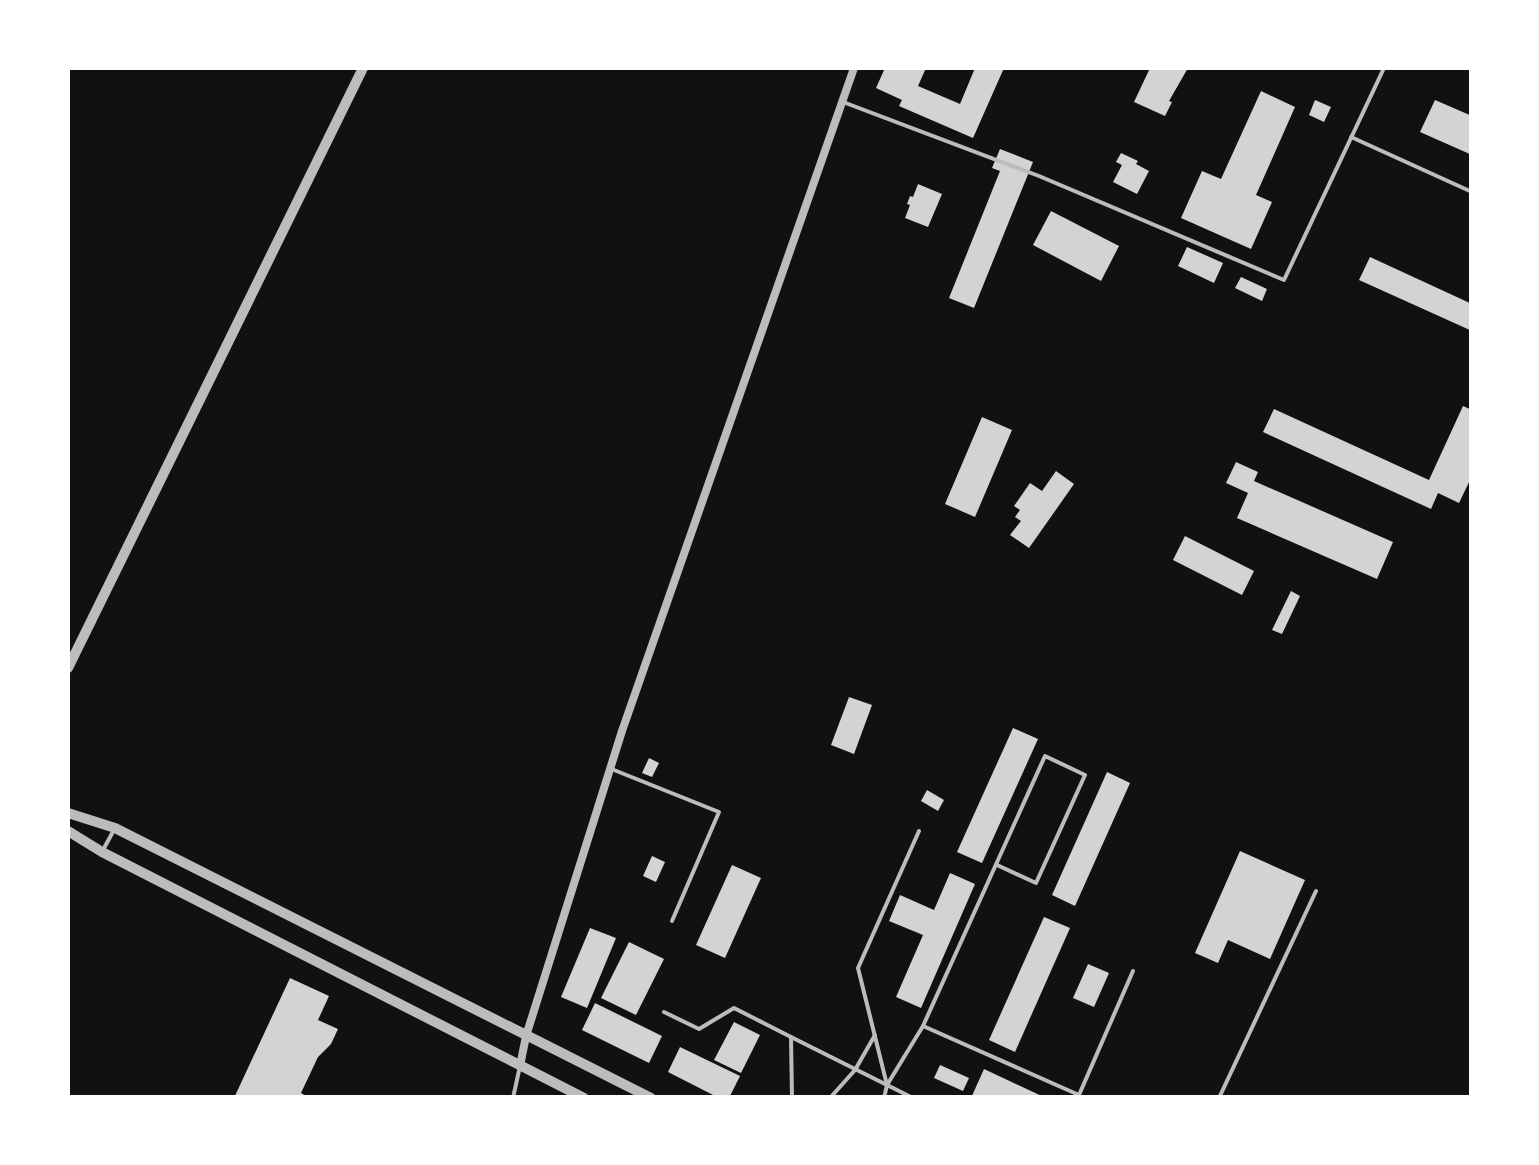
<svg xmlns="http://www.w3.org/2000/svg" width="1539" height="1165" viewBox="0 0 1539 1165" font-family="Overpass,sans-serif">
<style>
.building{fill:#d3d3d3}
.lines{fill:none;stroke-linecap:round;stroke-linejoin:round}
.service{stroke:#bcbcbc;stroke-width:4}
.minor{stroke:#bcbcbc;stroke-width:8}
.tertiary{stroke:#bcbcbc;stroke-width:10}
</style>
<rect width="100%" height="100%" fill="#111"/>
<g class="building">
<polygon points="885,68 926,68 918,86 960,104 975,68 1004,68 973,138 899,106 902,100 876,88"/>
<polygon points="1150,68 1188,68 1169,101 1172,102 1165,116 1134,102"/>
<polygon points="1261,91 1295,107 1256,195 1272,202 1251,249 1181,218 1202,171 1221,179"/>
<polygon points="1315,100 1331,107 1324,122 1309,115"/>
<polygon points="1435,100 1472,116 1472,155 1420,132"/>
<polygon points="1000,149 1033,162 974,308 949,298 1000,171 992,168"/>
<polygon points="1121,153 1138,161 1136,164 1149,171 1137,194 1113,182 1122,165 1116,162"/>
<polygon points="918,184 942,194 928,227 905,218 910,205 907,204 910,196 913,197"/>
<polygon points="1051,211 1119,246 1101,281 1033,245"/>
<polygon points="1187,247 1223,263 1214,283 1178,266"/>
<polygon points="1370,257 1472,304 1472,331 1359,280"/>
<polygon points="1241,277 1267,289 1262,301 1235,288"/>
<polygon points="1463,406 1472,410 1472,476 1459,503 1438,493 1431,509 1263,432 1274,409 1429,480"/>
<polygon points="982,417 1012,430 975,517 945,504"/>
<polygon points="1236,462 1258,472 1254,481 1393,542 1377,579 1237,518 1248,493 1226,483"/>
<polygon points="1056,471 1074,484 1029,548 1010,535 1021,521 1015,517 1020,510 1014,506 1030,483 1042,491"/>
<polygon points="1185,536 1254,571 1242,595 1173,560"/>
<polygon points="1291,591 1300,596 1282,634 1272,630"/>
<polygon points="849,697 872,705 854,754 831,745"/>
<polygon points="1013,728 1038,739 982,863 957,852"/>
<polygon points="649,758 659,763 652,777 642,773"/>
<polygon points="1107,772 1130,783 1075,906 1052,895"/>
<polygon points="927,790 944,800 938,811 921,801"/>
<polygon points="1240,851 1305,880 1270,959 1228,940 1218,963 1195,953"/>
<polygon points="652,856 665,862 656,882 643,876"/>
<polygon points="732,865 761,878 725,958 696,945"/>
<polygon points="950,873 975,884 921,1008 896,997 923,935 889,921 900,895 934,910"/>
<polygon points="1044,917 1070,928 1015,1052 989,1040"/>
<polygon points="590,928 616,938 587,1008 561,997"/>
<polygon points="629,942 664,959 636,1015 601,998"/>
<polygon points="1088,964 1109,973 1094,1007 1073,998"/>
<polygon points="290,978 329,996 318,1020 338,1029 331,1044 318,1057 301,1093 310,1098 234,1098"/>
<polygon points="595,1003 662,1036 649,1063 582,1030"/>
<polygon points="734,1022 760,1035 741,1073 714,1060"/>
<polygon points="680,1047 740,1076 729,1098 719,1098 668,1072"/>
<polygon points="940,1065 969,1078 963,1091 934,1078"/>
<polygon points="984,1069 1046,1098 971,1098"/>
</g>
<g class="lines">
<g class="service">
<polyline points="843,102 1039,176 1284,280 1384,68"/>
<polyline points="1351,137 1472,192"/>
<polyline points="1471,238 1472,238"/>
<polyline points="609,768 719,812 672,921"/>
<polyline points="103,850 115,828"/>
<polyline points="664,1012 699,1029 734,1008 791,1037"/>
<polyline points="923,1026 1079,1095 1133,971"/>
<polyline points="887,1085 858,968 919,831"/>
<polyline points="513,1098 520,1066"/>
<polyline points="792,1098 791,1037 913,1098"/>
<polyline points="830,1098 855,1070 875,1035"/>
<polyline points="884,1098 887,1085 923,1026 1045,756 1085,775 1036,883 997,865"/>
<polyline points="1219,1098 1316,891"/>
</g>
<polyline class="minor" points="520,1066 526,1036 622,731 854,68"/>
<g class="tertiary">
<polyline points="68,668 363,68"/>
<polyline points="68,813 115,828 651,1098"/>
<polyline points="68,831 102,852 584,1098"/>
</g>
</g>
<rect width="1539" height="1165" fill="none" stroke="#ffffff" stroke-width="140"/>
</svg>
